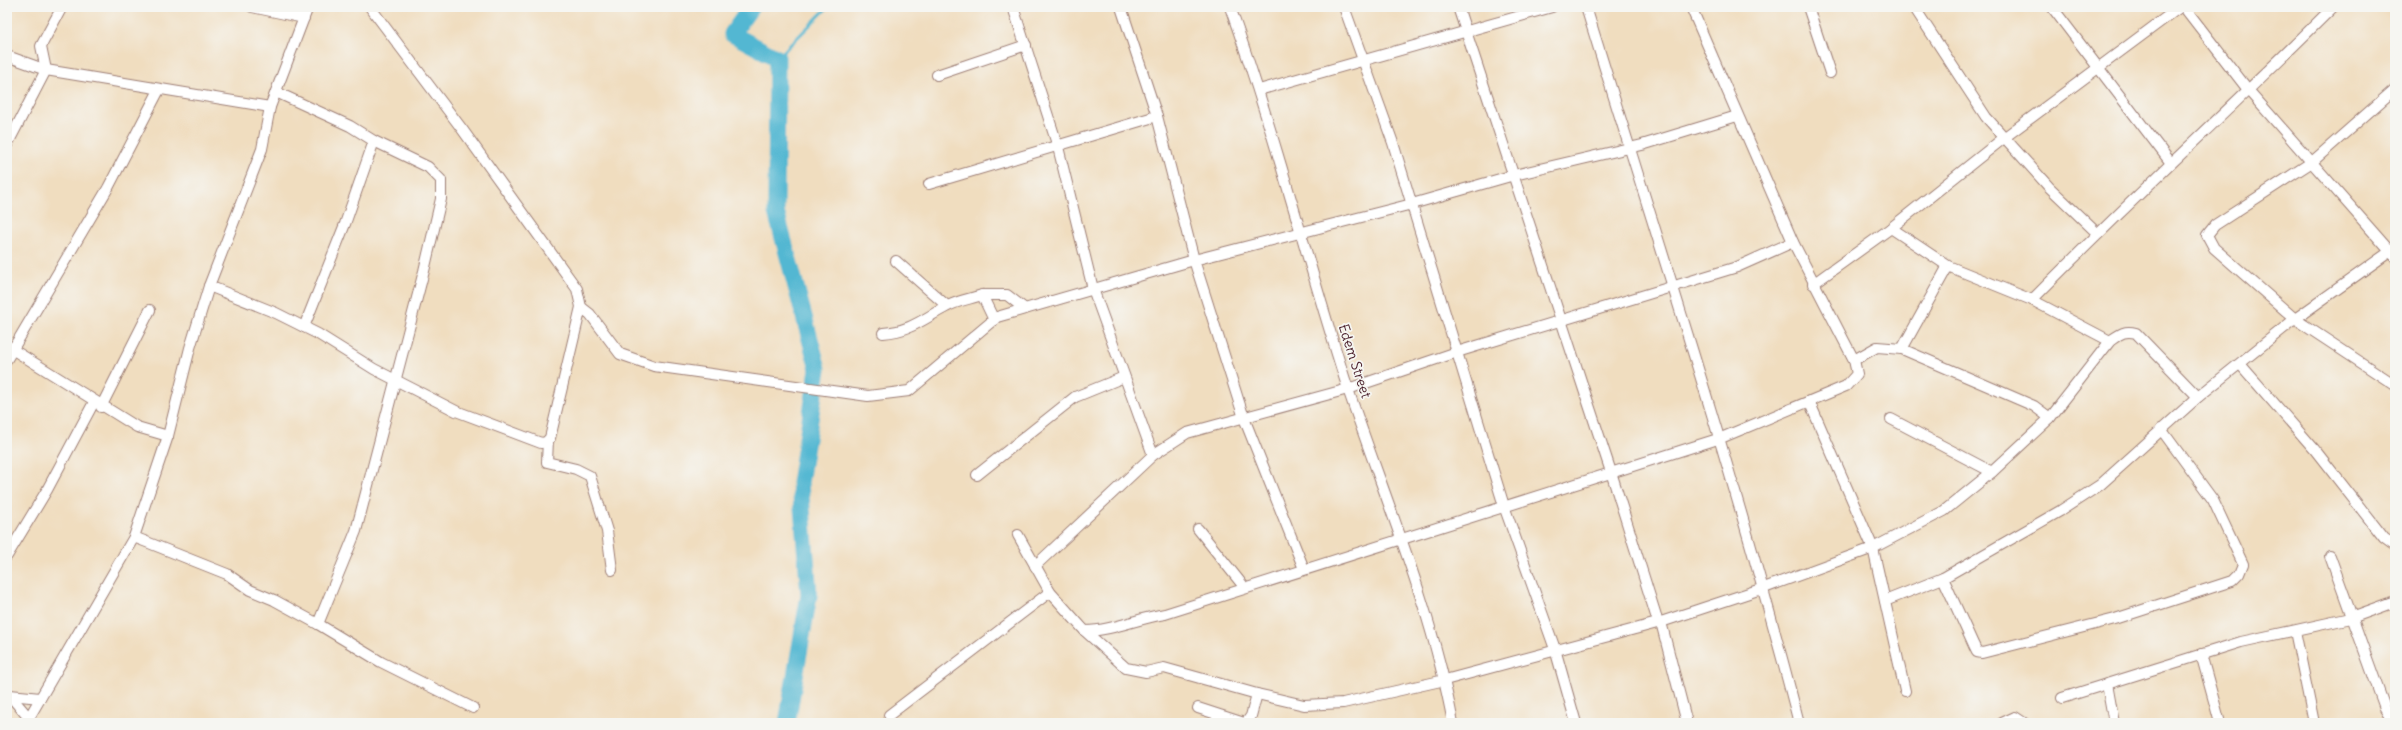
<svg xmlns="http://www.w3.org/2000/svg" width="2402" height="730" viewBox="0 0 2402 730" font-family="Delius,sans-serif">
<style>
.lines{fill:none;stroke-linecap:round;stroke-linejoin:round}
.stream{stroke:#53b7d2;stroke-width:3}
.river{stroke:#53b7d2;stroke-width:17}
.street-casing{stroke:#9d7e75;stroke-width:12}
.street{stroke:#fff;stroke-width:10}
.labels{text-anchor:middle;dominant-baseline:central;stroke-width:3.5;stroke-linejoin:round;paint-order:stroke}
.street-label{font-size:14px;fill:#4a1f2b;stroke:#f6f6f2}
</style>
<rect width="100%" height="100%" fill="#f6f6f2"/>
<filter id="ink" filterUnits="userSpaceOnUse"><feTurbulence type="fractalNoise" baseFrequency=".025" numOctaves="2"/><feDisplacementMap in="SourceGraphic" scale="8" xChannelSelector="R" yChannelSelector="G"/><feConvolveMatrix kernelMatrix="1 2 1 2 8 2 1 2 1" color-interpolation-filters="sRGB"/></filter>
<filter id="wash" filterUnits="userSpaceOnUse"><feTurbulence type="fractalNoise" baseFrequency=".012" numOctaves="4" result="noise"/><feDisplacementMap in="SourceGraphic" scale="16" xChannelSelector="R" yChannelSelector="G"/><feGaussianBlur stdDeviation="0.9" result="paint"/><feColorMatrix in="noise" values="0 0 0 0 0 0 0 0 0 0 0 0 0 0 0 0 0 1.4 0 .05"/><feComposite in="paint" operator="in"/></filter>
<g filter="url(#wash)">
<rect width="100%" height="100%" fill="#f0ddbf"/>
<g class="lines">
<polyline class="stream" points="777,58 828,7"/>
<polyline class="river" points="751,7 732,34 777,58 776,212 818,369 800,483 809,595 787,723"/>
</g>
</g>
<g filter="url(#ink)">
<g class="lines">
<g class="street-casing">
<g id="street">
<polyline points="252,7 304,18"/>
<polyline points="1013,7 1058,147 1093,289 1153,455"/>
<polyline points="1121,7 1157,116 1194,260 1244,418 1304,569"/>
<path d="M 1230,7 C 1275,133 1307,262 1348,389 C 1385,499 1432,608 1453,723"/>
<polyline points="1344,7 1393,143 1504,506 1555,649 1576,723"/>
<polyline points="1458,7 1611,472 1658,622"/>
<path d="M 1586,7 C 1659,245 1737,482 1799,723"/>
<polyline points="1808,7 1830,73"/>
<polyline points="1914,7 1986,117 2049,187 2097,233"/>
<polyline points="2052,7 2171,163"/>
<polyline points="2184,7 2249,91 2395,257"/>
<polyline points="7,56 46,70 270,107"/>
<polyline points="937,75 1026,45"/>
<polyline points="2395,89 2312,162 2215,225 2207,235 2214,248 2295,319 2395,385"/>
<polyline points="1259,90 1552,7"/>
<polyline points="276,92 350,126 374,141 428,167 441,180 441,199 424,271 356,531 318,624"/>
<polyline points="7,145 46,70 41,46 62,7"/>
<polyline points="929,184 1157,116"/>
<polyline points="1891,228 1948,266 2032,300 2110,341"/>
<polyline points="896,261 947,306"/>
<polyline points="1813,284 1891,228 2005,137 2180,7"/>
<polyline points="209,286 276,313 318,334 374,369 456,411 541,443 547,442 550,438 581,307 577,289 462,129 370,7"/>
<polyline points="982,295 1007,295 1025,309"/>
<path d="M 2032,300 C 2130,200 2234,106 2333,7"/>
<polyline points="581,307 590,314 620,354 654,366 868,396 909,391 997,317 1194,260 1412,204 1514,175 1642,145 1737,116"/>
<polyline points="304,327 345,224 374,141"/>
<path d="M 883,333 C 911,331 923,319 946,307 C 956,301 970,299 982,295 L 994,320"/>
<polyline points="7,346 137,427 168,436"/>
<polyline points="1902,349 1948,266"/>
<polyline points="7,359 108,188 159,90"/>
<polyline points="1854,360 1877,347 1902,349 2034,406 2050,418"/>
<polyline points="2240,364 2315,450 2384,538 2395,546"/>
<polyline points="1809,401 1873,548 1905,691"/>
<polyline points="101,407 150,310"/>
<polyline points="1891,419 1992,472"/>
<polyline points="548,440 547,462 576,469 590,476 607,531 612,570"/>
<polyline points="977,475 1075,397 1124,377"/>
<polyline points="1198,529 1245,588"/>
<path d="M 1018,535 L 1050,592 L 1085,631 L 1126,668 L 1146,672 L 1164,668 L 1257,694 L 1304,705 L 1343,703 L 1445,680 L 1661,622 L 1764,588 L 1873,548 L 1944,511 L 1992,472 L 2050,418 L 2110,341 C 2120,334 2124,330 2136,333 L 2198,397"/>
<polyline points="134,537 227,574 250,590 274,600 318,624 381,662 473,708"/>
<polyline points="7,556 47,490 94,402"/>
<polyline points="2330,556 2385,708 2394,723"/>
<polyline points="1035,566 1153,455 1187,433 1348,389 1457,352 1737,267 1793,242"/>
<polyline points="1943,578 1974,646 1977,652 1982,653 2115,619 2232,581 2239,574 2243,564 2213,500 2161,429"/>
<polyline points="1885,601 1943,578 2060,511 2100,485 2198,397 2295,319 2395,248"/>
<polyline points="1661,622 1687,723"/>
<path d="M 1085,631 C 1112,631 1138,618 1165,614 L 1721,438 L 1846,386 L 1857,374 L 1854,360 L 1793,242 L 1691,7"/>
<polyline points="2295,631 2314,723"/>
<polyline points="2201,654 2220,723"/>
<polyline points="2107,684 2114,723"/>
<polyline points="7,692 29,718"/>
<polyline points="10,695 40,698"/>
<polyline points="2062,698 2241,642 2351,618 2395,602"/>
<polyline points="1198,708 1244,723"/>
<polyline points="889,715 1050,592"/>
<polyline points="26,723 134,537 168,436 190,348 209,286 262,149 270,107 308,7"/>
<polyline points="1246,723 1251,716 1257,694"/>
<polyline points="2002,723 2015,717 2024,723"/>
</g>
</g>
<use href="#street" class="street"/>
</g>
</g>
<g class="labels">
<g class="street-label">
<text transform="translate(1355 361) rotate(72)">Edem Street</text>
</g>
</g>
<rect width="2402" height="730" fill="none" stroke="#f6f6f2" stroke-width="24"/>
</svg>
